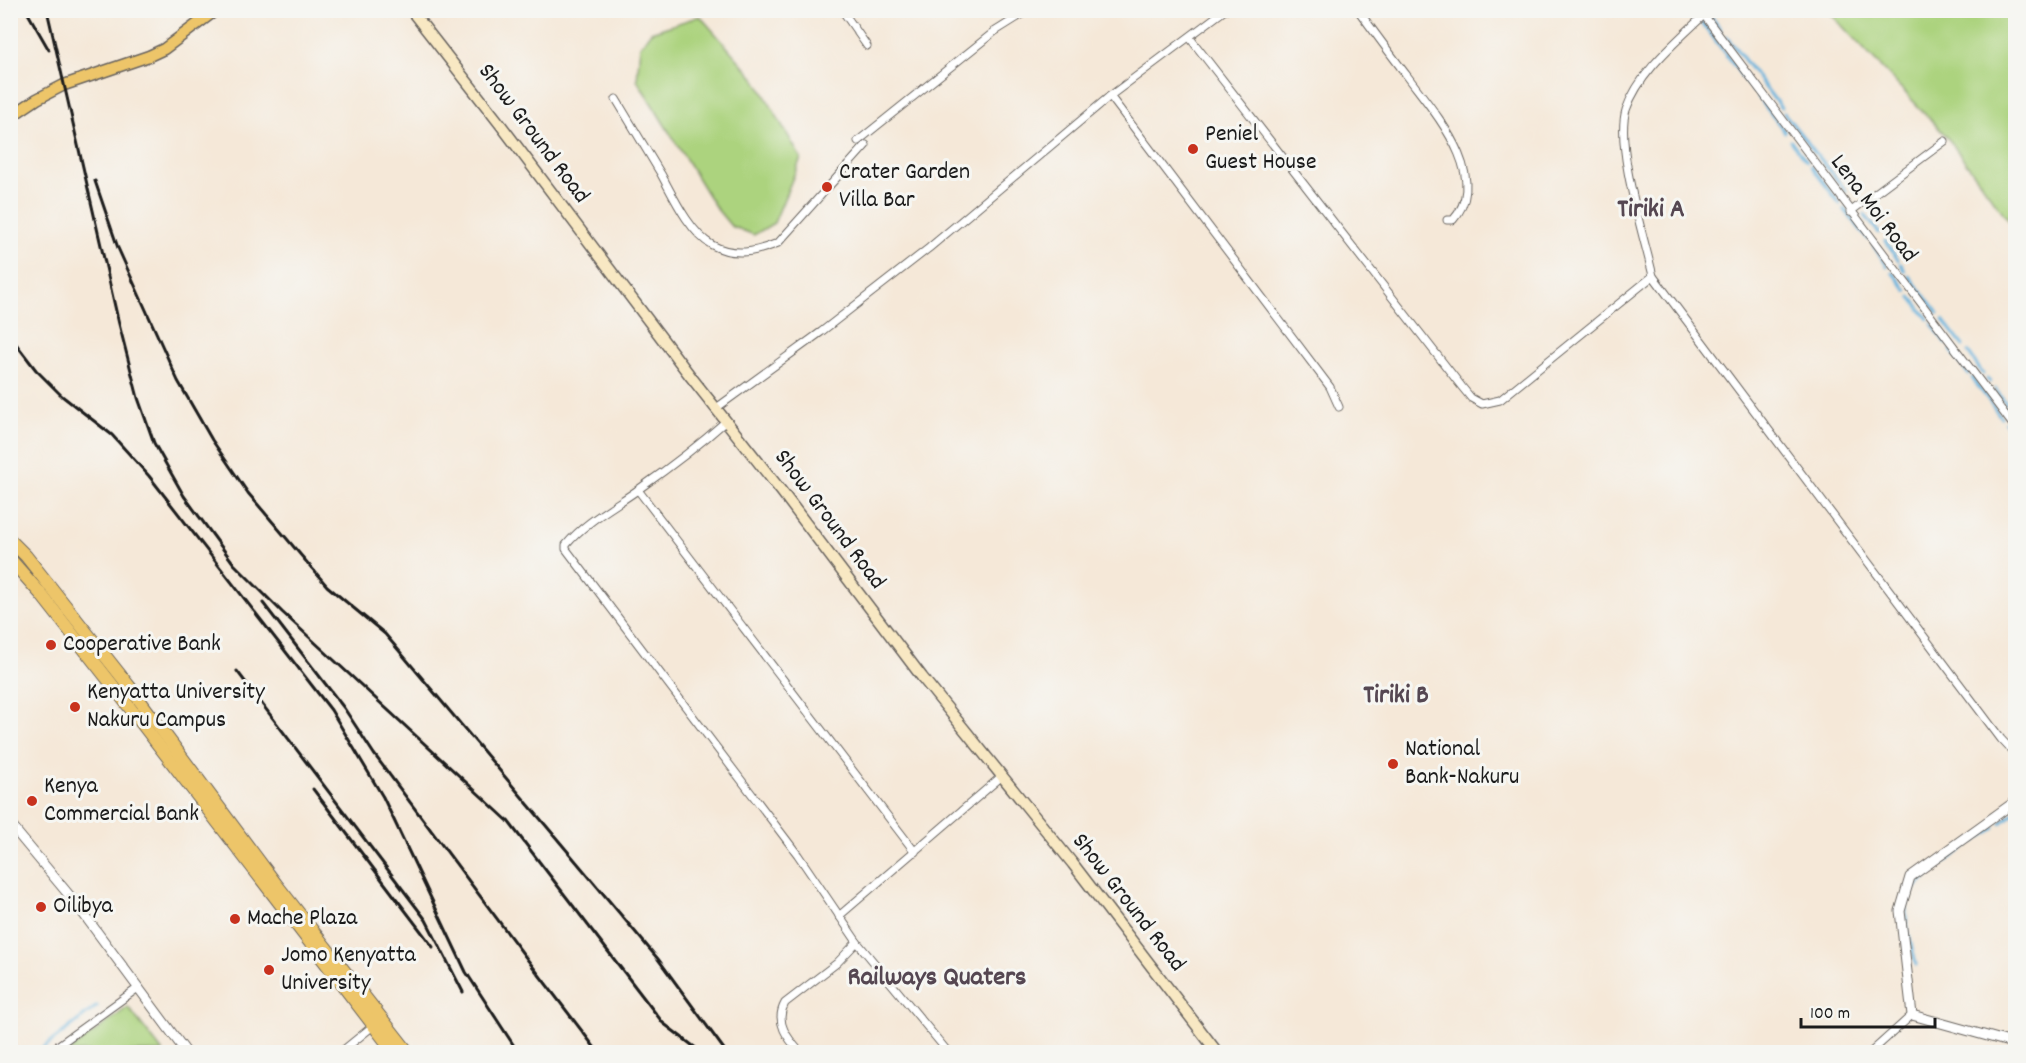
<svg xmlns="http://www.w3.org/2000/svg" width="2026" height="1063" viewBox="0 0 2026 1063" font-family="Dekko,sans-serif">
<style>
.green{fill:#acd37e;stroke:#64784d;stroke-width:1.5}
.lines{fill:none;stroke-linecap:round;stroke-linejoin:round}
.stream{stroke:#62b2dd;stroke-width:3}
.minor-casing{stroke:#68635e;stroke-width:9}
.tertiary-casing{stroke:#68635e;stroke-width:11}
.secondary-casing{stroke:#68635e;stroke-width:13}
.primary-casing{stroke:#68635e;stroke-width:13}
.trunk-casing{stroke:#68635e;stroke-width:14}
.minor{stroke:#fff;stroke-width:7}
.tertiary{stroke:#fff;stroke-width:9}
.secondary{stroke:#f8e8c3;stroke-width:10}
.primary{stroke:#edc569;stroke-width:10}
.trunk{stroke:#edc569;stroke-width:12}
.rail{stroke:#1c1c1c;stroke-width:3}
.poi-dot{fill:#c8321e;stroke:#f6f6f2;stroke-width:2}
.labels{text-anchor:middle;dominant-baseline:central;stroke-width:6;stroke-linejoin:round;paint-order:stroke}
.street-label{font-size:24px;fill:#1c1c1c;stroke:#f6f6f2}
.poi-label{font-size:24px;fill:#1c1c1c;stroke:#f6f6f2;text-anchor:start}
.quarter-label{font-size:27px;font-weight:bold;fill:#554752;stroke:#f6f6f2}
</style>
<rect width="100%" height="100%" fill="#f6f6f2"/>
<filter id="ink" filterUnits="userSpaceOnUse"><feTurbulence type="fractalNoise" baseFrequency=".0167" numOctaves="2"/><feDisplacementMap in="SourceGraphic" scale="12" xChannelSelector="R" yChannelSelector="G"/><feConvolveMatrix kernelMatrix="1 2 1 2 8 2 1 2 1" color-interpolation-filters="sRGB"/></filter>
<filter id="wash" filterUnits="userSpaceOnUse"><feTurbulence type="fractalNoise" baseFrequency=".008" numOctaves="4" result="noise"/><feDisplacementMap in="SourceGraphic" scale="24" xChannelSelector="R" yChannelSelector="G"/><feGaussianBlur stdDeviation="1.35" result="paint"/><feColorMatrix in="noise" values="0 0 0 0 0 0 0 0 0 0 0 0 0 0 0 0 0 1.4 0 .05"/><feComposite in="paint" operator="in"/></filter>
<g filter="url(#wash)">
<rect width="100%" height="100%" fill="#f5e8d8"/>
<g class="green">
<polygon points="1828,11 2015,11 2015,229 1947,137"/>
<polygon points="700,16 756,80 801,158 774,223 754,235 731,226 716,208 637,80 640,46 651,32"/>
<polygon points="128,1007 163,1052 68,1052"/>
</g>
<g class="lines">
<g class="stream">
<polyline points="1693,10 1694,12"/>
<polyline points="1707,10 1721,30"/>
<polyline points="1701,21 1753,91"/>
<polyline points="1727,37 1781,108"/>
<polyline points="1758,97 1785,132"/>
<polyline points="1784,113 1846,191"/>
<polyline points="1791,141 1807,161"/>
<polyline points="1811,166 1840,204"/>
<polyline points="1844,209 1868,239"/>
<polyline points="1864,214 1879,233"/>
<polyline points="1885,241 1898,260"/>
<polyline points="1873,245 1887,266"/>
<polyline points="1901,264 1905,271"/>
<polyline points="1892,272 1907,291"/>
<polyline points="1909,276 1938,313"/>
<polyline points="1911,297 1928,319"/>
<polyline points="1943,320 1963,346"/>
<polyline points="1932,324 1946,344"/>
<polyline points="1951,350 1968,374"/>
<polyline points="1968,352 1983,374"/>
<polyline points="1972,378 2001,417"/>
<polyline points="1987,379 1990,382"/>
<polyline points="1995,389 2016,416"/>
<polyline points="2005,422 2008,426"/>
<polyline points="2012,432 2016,436"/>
<polyline points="2001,823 2016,811"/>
<path d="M 1916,965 C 1912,945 1903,921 1907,901 C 1911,882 1977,839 1995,828"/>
<polyline points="38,1052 97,1006"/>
</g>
</g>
</g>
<g filter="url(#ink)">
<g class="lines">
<g class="minor-casing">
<g id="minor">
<polyline points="842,10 867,46"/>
<path d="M 1358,10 C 1375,33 1391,55 1408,77 C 1434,112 1492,177 1453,220 L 1447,220"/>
<polyline points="1700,10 2016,429"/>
<polyline points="1190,38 1462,387 1471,398 1482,404 1500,400 1653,276 2001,739 2016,755"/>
<polyline points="1110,96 1330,387 1339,407"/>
<path d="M 616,99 C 631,124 646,149 661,174 C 673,196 690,233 712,245 C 734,257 756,252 778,243 L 866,145"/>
<polyline points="858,141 994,32 1029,10"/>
<polyline points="1850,212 1945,141"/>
<path d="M 1653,276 C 1644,237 1615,146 1626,110 C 1639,72 1676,42 1704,15"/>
<polyline points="715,409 821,332 929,248 1110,96 1225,10"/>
<path d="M 726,421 C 698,446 669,468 639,489 C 614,507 586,521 566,545 L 566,549 L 798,855 L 857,942 L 837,963 L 785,1003 C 774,1022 788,1039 800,1052"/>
<polyline points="638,490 915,852"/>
<polyline points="839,916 1002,776"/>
<polyline points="857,942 948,1052"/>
<polyline points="49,1052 138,988"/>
<polyline points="341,1052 373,1026"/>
<polyline points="1871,1052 1912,1015"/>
</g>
</g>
<g class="tertiary-casing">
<g id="tertiary">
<polyline points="2016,801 1910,877 1900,911 1912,1015 2016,1044"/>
<polyline points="10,824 74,901 186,1052"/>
</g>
</g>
<g class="secondary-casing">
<polyline id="secondary" points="411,10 500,124 691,377 782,492 922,677 1073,864 1217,1052"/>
</g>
<g class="primary-casing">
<polyline id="primary" points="10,117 37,99 64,85 149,56 164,49 216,10"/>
</g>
<g class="trunk-casing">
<g id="trunk">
<polyline points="10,540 26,556 129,686 276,884 408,1052"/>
<polyline points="10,559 40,593 110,682 394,1052"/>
</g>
</g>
<use href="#minor" class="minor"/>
<use href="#tertiary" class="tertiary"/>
<use href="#secondary" class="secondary"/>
<use href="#primary" class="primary"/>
<use href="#trunk" class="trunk"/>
<g class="rail">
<polyline points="26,10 49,50"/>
<polyline points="47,10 119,324 138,398 154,443 184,496 234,564 282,612 508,821 663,1023 701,1052"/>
<polyline points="95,181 118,248 178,381 212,440 248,493 327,586 385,634 658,959 726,1052"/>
<polyline points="10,336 36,370 62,396 112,435 149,476 331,710 383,797 466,972 518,1052"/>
<polyline points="263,603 344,708 374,754 530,963 598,1052"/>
<polyline points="237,671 426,920 463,992"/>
<polyline points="313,789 433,947"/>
</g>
</g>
</g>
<g class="poi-dot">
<circle cx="1193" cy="149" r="6"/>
<circle cx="827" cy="187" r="6"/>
<circle cx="51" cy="645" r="6"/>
<circle cx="75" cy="707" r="6"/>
<circle cx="1393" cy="764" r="6"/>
<circle cx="32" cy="801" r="6"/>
<circle cx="41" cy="907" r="6"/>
<circle cx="235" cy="919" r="6"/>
<circle cx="269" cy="970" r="6"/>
</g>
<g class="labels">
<g class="street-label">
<text transform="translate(533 134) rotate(53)">Show Ground Road</text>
<text transform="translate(1873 209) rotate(53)">Lena Moi Road</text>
<text transform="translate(829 520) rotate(53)">Show Ground Road</text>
<text transform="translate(1128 903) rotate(52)">Show Ground Road</text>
</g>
<g class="poi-label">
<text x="1205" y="135">Peniel<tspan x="1205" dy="28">Guest House</tspan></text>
<text x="839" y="173">Crater Garden<tspan x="839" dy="28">Villa Bar</tspan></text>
<text x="63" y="645">Cooperative Bank</text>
<text x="87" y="693">Kenyatta University<tspan x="87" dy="28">Nakuru Campus</tspan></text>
<text x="1405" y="750">National<tspan x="1405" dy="28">Bank-Nakuru</tspan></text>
<text x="44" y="787">Kenya<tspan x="44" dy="28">Commercial Bank</tspan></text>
<text x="53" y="907">Oilibya</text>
<text x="247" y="919">Mache Plaza</text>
<text x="281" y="956">Jomo Kenyatta<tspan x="281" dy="28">University</tspan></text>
</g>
<g class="quarter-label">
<text x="1651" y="210">Tiriki A</text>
<text x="1396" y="696">Tiriki B</text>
<text x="937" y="978">Railways Quaters</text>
</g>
</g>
<rect width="2026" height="1063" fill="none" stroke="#f6f6f2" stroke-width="36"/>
<path d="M1801 1018v9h134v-9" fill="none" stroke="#1c1c1c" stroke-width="3"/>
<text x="1810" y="1018" font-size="18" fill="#1c1c1c" stroke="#f6f6f2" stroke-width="4.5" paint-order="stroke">100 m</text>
</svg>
